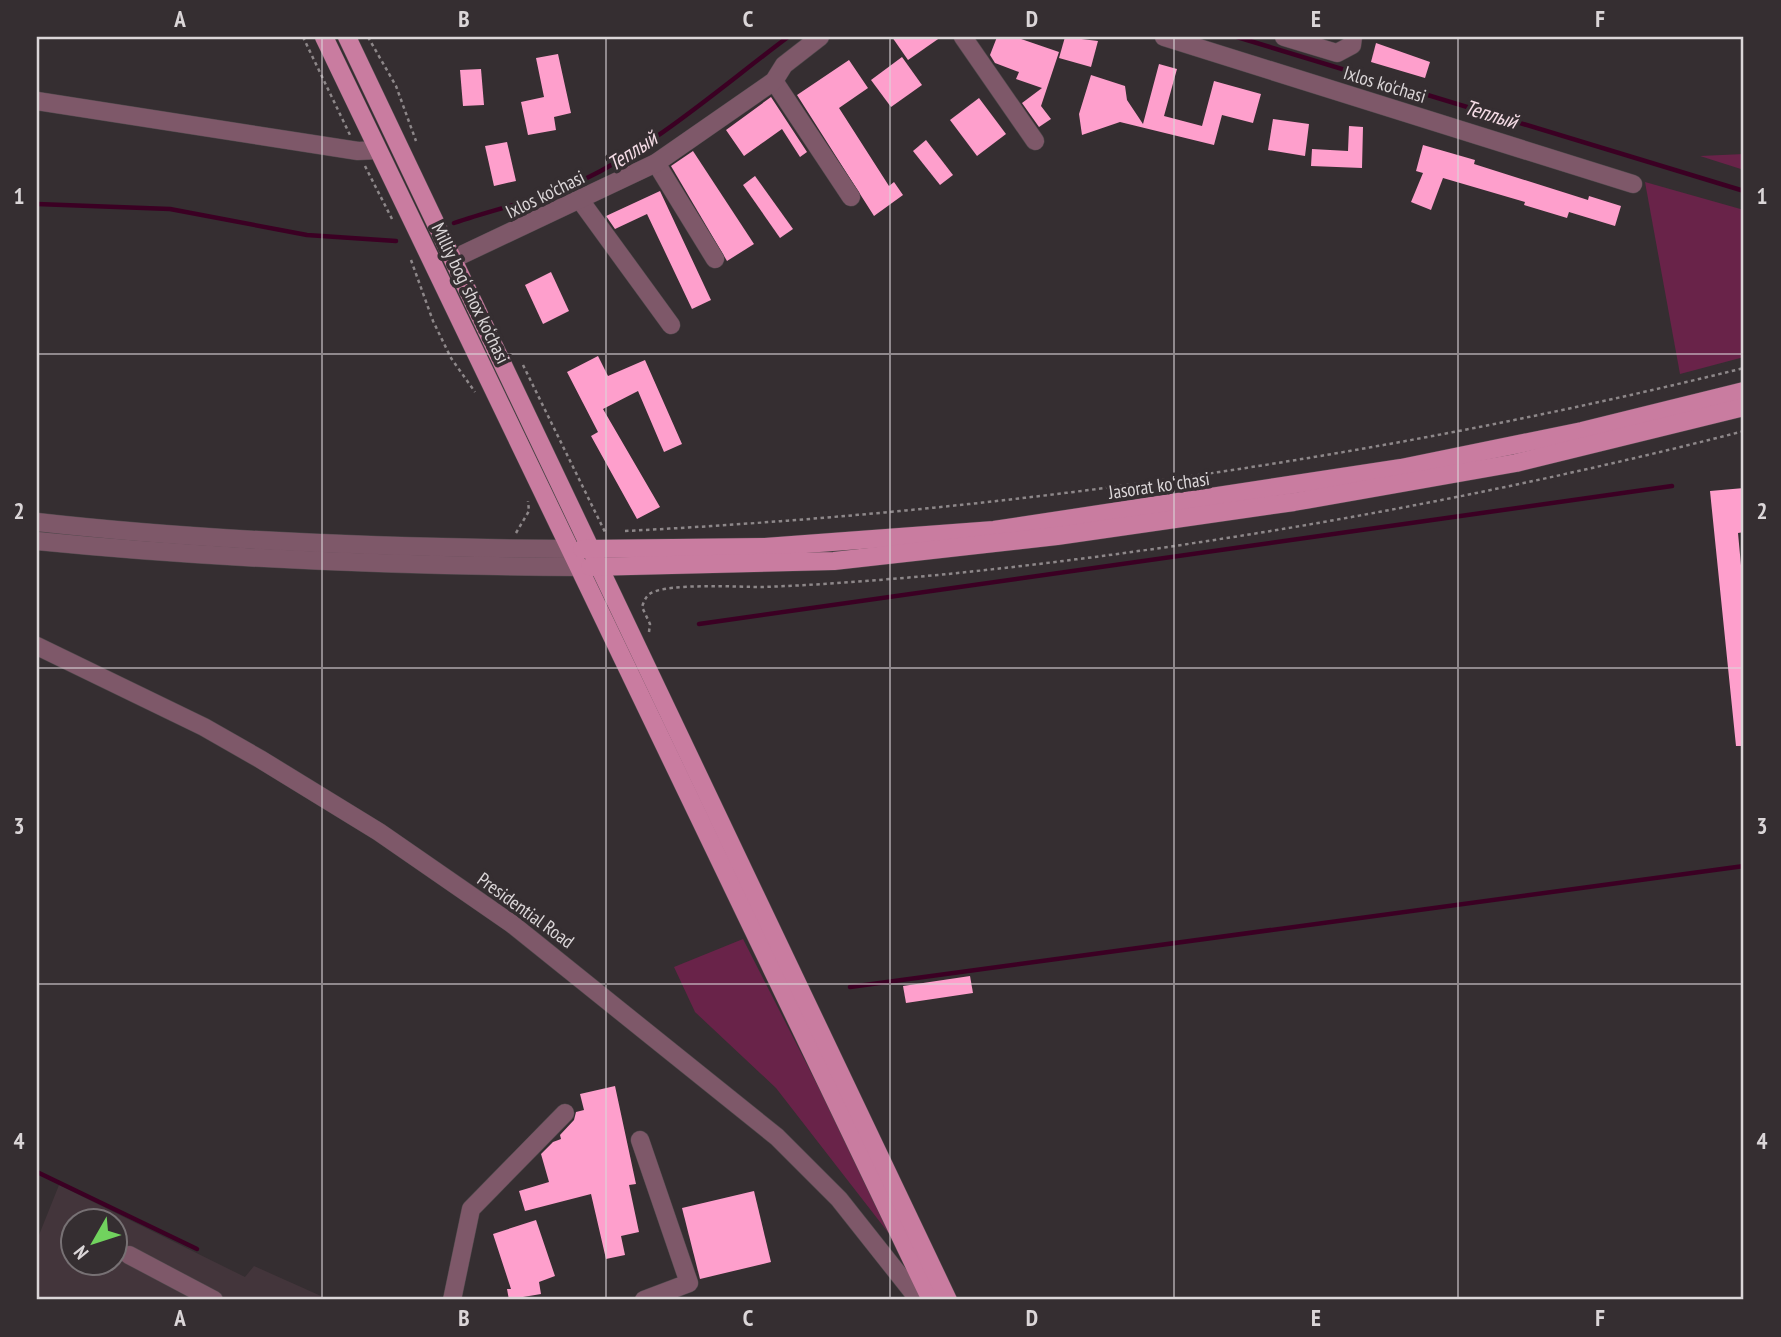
<svg xmlns="http://www.w3.org/2000/svg" width="1781" height="1337" viewBox="0 0 1781 1337" font-family="'PT Sans Narrow',sans-serif">
<style>
.built{fill:#43353b;fill-rule:evenodd}
.green{fill:#692349}
.lines{fill:none;stroke-linecap:round;stroke-linejoin:round}
.stream{stroke:#3b0023;stroke-width:4.5}
.building{fill:#fe9fcc}
.minor-casing{stroke:#50494c;stroke-width:19}
.major-casing{stroke:#50494c;stroke-width:19}
.path{stroke:#8d8789;stroke-width:2.5;stroke-dasharray:3.5 3.5;stroke-linecap:butt}
.minor{stroke:#7e5869;stroke-width:18}
.major{stroke:#c97ca0;stroke-width:18}
.grid{fill:none;stroke:#dbd6d8;stroke-width:2;stroke-opacity:0.55}
.labels{text-anchor:middle;dominant-baseline:central;stroke-width:7;stroke-linejoin:round;paint-order:stroke}
.street-label{font-size:19px;fill:#dbd6d8;stroke:#352e31}
.water-label{font-size:21px;font-style:italic;fill:#f5dce6;stroke:#352e31}
.neatline{fill:none;stroke:#dbd6d8;stroke-width:2.5}
.grid-label{font-size:23px;text-anchor:middle;font-weight:bold;fill:#dbd6d8}
</style>
<rect width="100%" height="100%" fill="#352e31"/>
<path class="built" d="M 59,1185 L 245,1277 L 254,1266 L 330,1300 L 37,1300 L 37,1240 ZM 74,1222 L 116,1222 L 116,1264 L 74,1264 Z"/>
<g class="green">
<polygon points="1744,154 1744,170 1700,156"/>
<polygon points="1645,182 1744,210 1744,357 1680,374"/>
<polygon points="743,939 881,1210 894,1240 776,1088 695,1012 674,967"/>
</g>
<g class="lines">
<g class="stream">
<polyline points="1237,37 1744,191"/>
<polyline points="37,204 170,209 307,235 396,241"/>
<path d="M 454,223 C 497,208 540,200 581,181 C 656,145 721,87 788,37"/>
<polyline points="699,624 1672,486"/>
<polyline points="850,987 1744,866"/>
<polyline points="37,1172 197,1249"/>
</g>
</g>
<g class="building">
<polygon points="892,37 941,37 908,60"/>
<polygon points="997,37 1015,37 1059,52 1041,106 1051,119 1039,127 1022,103 1042,88 1016,79 1019,72 995,63 990,55"/>
<polygon points="1065,37 1098,41 1091,67 1059,58"/>
<polygon points="1376,43 1430,62 1425,78 1371,62"/>
<polygon points="558,54 571,113 554,117 556,130 528,135 521,102 544,97 536,58"/>
<polygon points="902,57 922,85 891,107 871,80"/>
<polygon points="849,60 868,88 839,108 889,186 894,182 903,195 874,216 797,95"/>
<polygon points="1159,64 1177,69 1164,116 1202,126 1214,81 1261,94 1253,123 1222,115 1214,145 1120,122 1082,135 1079,114 1091,75 1125,86 1127,100 1143,124"/>
<polygon points="481,69 484,105 463,106 460,70"/>
<polygon points="771,97 807,152 800,157 782,129 744,156 726,130"/>
<polygon points="979,98 1006,134 977,156 950,120"/>
<polygon points="1273,119 1309,124 1305,156 1268,150"/>
<polygon points="1349,126 1363,127 1362,168 1311,166 1312,149 1348,151"/>
<polygon points="926,140 953,175 940,185 913,151"/>
<polygon points="507,142 516,181 494,186 485,146"/>
<polygon points="1423,145 1475,160 1474,164 1588,200 1589,196 1621,206 1615,226 1569,212 1567,218 1524,205 1525,202 1443,178 1431,210 1411,202 1423,173 1416,171"/>
<polygon points="693,151 754,244 727,261 671,166"/>
<polygon points="755,176 793,229 780,238 743,185"/>
<polygon points="660,191 711,300 692,309 647,214 615,229 606,216"/>
<polygon points="551,272 569,311 543,324 525,285"/>
<polygon points="598,356 608,376 645,360 682,444 664,452 638,391 603,409 660,507 637,519 591,436 598,432 567,372"/>
<polygon points="1744,488 1744,532 1738,533 1744,598 1744,746 1736,746 1710,491"/>
<polygon points="970,976 973,993 906,1003 903,986"/>
<polygon points="615,1086 636,1184 629,1185 639,1232 621,1236 625,1255 606,1259 591,1194 525,1211 519,1191 549,1182 541,1154 553,1142 561,1139 560,1135 574,1120 576,1112 584,1110 580,1094"/>
<polygon points="754,1191 771,1262 700,1279 682,1208"/>
<polygon points="536,1220 555,1276 539,1282 541,1294 523,1297 524,1300 509,1300 507,1289 511,1289 493,1234"/>
</g>
<g class="lines">
<g class="minor-casing">
<g id="minor">
<polyline points="963,37 1035,141"/>
<polyline points="1164,37 1633,184"/>
<polyline points="1284,37 1337,53 1352,45 1353,37"/>
<polyline points="774,81 851,197"/>
<polyline points="37,101 358,151 378,150"/>
<polyline points="656,163 715,259"/>
<polyline points="580,200 671,325"/>
<polyline points="453,259 656,163 774,81 784,65 820,37"/>
<path d="M 37,522 C 214,542 393,548 571,549"/>
<path d="M 37,541 C 218,559 398,566 580,567"/>
<polyline points="37,646 204,727 260,759 379,832 512,924 777,1137 839,1199 919,1300"/>
<polyline points="640,1140 689,1283 644,1300"/>
<polyline points="129,1255 214,1300"/>
<polyline points="452,1300 471,1209 565,1113"/>
</g>
</g>
<g class="major-casing">
<g id="major">
<polyline points="324,37 931,1300"/>
<polyline points="347,37 948,1300"/>
<polyline points="582,549 765,547 994,530 1401,468 1582,431 1744,391"/>
<polyline points="590,567 834,561 1057,536 1294,502 1516,463 1744,407"/>
</g>
</g>
<g class="path">
<polyline points="303,37 350,135"/>
<polyline points="368,37 396,86 416,141"/>
<polyline points="365,166 392,219"/>
<polyline points="411,260 433,321 451,358 475,392"/>
<polyline points="523,365 605,532"/>
<path d="M 625,531 C 1001,512 1379,459 1744,368"/>
<polyline points="516,533 529,511 528,501"/>
<path d="M 649,632 L 650,624 L 642,607 C 644,601 646,596 651,593 C 670,583 738,587 763,587 C 821,585 880,580 938,575 C 1209,548 1481,499 1744,431"/>
</g>
<use href="#minor" class="minor"/>
<use href="#major" class="major"/>
</g>
<path class="grid" d="M 322,37 L 322,1300M 606,37 L 606,1300M 890,37 L 890,1300M 1174,37 L 1174,1300M 1458,37 L 1458,1300M 37,354 L 1744,354M 37,668 L 1744,668M 37,984 L 1744,984"/>
<g class="labels">
<g class="street-label">
<text transform="translate(1385 84) rotate(17)">Ixlos ko'chasi</text>
<text transform="translate(545 194) rotate(-26)">Ixlos ko'chasi</text>
<text transform="translate(471 293) rotate(64)">Milliy bog‘ shox ko‘chasi</text>
<text transform="translate(1159 485) rotate(-8)">Jasorat koʻchasi</text>
<text transform="translate(526 910) rotate(36)">Presidential Road</text>
</g>
<g class="water-label">
<text transform="translate(1491 114) rotate(17)">Теплый</text>
<text transform="translate(632 151) rotate(-33)">Теплый</text>
</g>
</g>
<rect width="1781" height="1337" fill="none" stroke="#352e31" stroke-width="77"/>
<g transform="translate(94 1242) rotate(231)"><circle r="33" fill="#352e31" stroke="#777174" stroke-width="2"/>
<path d="M0-5L12 26L0 18L-12 26Z" fill="#71d35e"/>
<text y="-10" font-size="19" font-weight="bold" text-anchor="middle" fill="#dbd6d8">N</text>
</g>
<rect x="38" y="38" width="1704" height="1260" class="neatline"/>
<g class="grid-label">
<text x="180" y="27">A</text>
<text x="464" y="27">B</text>
<text x="748" y="27">C</text>
<text x="1032" y="27">D</text>
<text x="1316" y="27">E</text>
<text x="1600" y="27">F</text>
<text x="19" y="204">1</text>
<text x="1762" y="204">1</text>
<text x="19" y="519">2</text>
<text x="1762" y="519">2</text>
<text x="19" y="834">3</text>
<text x="1762" y="834">3</text>
<text x="19" y="1149">4</text>
<text x="1762" y="1149">4</text>
<text x="180" y="1326">A</text>
<text x="464" y="1326">B</text>
<text x="748" y="1326">C</text>
<text x="1032" y="1326">D</text>
<text x="1316" y="1326">E</text>
<text x="1600" y="1326">F</text>
</g>
</svg>
